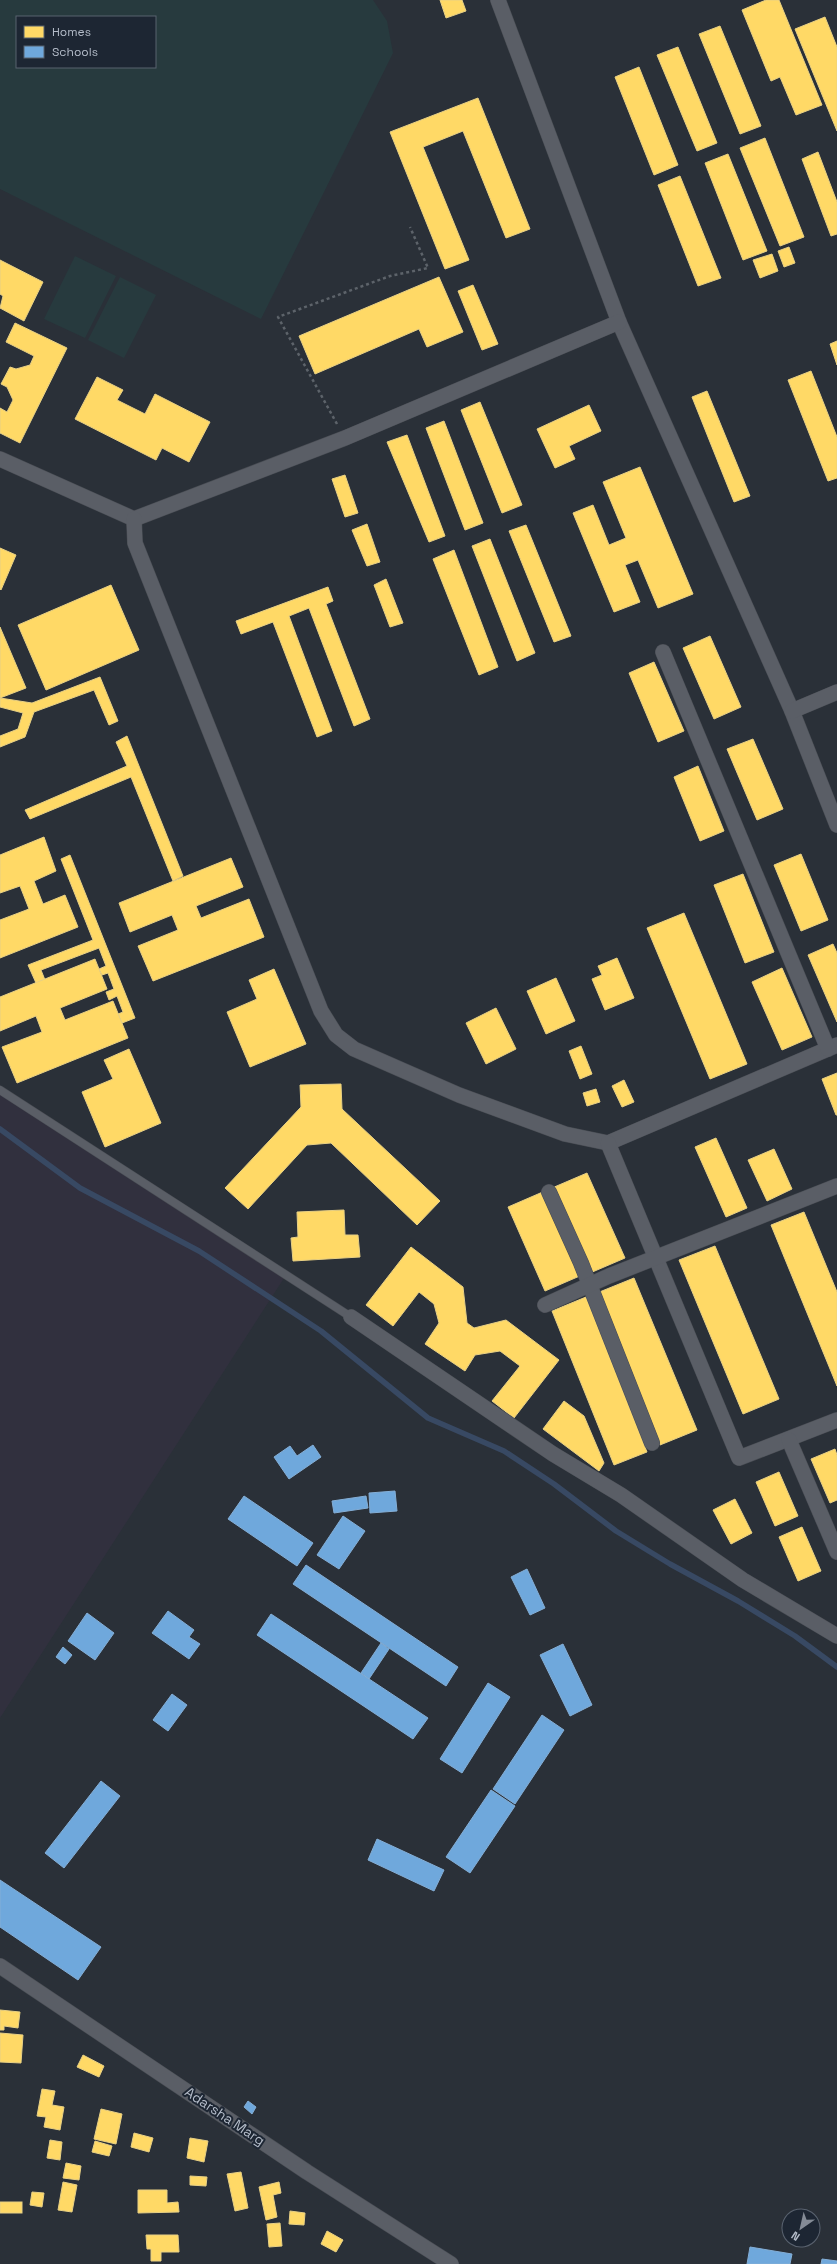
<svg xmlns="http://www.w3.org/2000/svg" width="837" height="2264" viewBox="0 0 837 2264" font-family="'Space Grotesk',sans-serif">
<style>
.medical{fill:#31303e}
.green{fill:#273a3e;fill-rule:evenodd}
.homes{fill:#ffd966;stroke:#e8d084}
.schools{fill:#6fa8dc;stroke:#84aed6}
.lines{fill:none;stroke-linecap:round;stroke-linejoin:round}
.stream{stroke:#384963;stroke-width:5.5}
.service-casing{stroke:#484c53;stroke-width:9}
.minor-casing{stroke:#484c53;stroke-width:16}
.path{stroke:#5d636a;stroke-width:2.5;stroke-dasharray:3 3;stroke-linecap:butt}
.service{stroke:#5a5e66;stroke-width:8}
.minor{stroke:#5a5e66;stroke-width:15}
.labels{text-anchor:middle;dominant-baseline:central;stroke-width:4;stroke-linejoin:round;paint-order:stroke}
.street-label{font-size:14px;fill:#b4bcc9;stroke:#1d2633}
</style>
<rect width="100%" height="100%" fill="#2a3038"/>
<polygon class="medical" points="0,1090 286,1275 0,1718"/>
<g class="green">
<path d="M 0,0 L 373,0 L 387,21 L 393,53 L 261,319 L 0,189 ZM 17,17 L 155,17 L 155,67 L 17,67 Z"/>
<polygon points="75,256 116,276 85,338 44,319"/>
<polygon points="120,277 156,295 124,358 88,340"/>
</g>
<g class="homes">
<polygon points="440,0 462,0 466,11 446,18"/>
<polygon points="766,0 779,0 822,105 796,115 780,77 771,81 742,10"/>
<polygon points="825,17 837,47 837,131 795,29"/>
<polygon points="720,26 761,126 740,134 699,34"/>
<polygon points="678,47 717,143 697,151 657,55"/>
<polygon points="639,67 678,165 654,175 615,77"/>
<polygon points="478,98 530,229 506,238 463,131 423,147 469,260 445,269 390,132"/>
<polygon points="765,138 804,237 780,246 740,148"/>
<polygon points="818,152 837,202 837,234 831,236 802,159"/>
<polygon points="728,154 767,251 743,260 705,163"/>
<polygon points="680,176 721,278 698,286 658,185"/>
<polygon points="789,247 795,263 784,267 778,251"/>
<polygon points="772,254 778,271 760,278 753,260"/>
<polygon points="0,260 43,282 24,321 0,308 3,296 0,294"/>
<polygon points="439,277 463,332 427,347 419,329 315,374 299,336"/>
<polygon points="473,285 498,344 482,350 458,291"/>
<polygon points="15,323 67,348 20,443 0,433 0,408 7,412 13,400 7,387 1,384 10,367 16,369 30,365 34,356 6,342"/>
<polygon points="837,341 837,365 830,344"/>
<polygon points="811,371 837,437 837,478 828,481 788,380"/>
<polygon points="97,377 123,390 117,400 145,414 155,394 210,422 189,462 162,448 156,460 75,419"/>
<polygon points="707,391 750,496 734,502 692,397"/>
<polygon points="480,402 522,505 502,513 461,410"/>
<polygon points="589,405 601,431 569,446 575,459 555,468 537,429"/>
<polygon points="444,421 483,523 465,530 426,428"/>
<polygon points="407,435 445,536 429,542 387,442"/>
<polygon points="640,467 693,594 658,608 638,560 625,565 640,602 614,612 573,513 593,505 609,545 626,538 603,482"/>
<polygon points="345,475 358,513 345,517 332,479"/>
<polygon points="367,524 380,562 367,566 352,530"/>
<polygon points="526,525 571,636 554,642 509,531"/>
<polygon points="490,539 535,653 517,661 472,546"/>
<polygon points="0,548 16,555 1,590 0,589"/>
<polygon points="454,550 498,667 479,675 433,559"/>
<polygon points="386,579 403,623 390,627 374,585"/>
<polygon points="111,585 139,650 46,690 18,625"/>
<polygon points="328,587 333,601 326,604 370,719 354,726 309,608 289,616 332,731 317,737 273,622 241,634 236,621"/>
<polygon points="0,627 26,688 0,698"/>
<polygon points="710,636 741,707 714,719 683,648"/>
<polygon points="654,662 684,731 658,742 629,673"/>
<polygon points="100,677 118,721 109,725 94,690 34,712 25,737 0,747 0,736 18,729 23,713 0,707 0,698 32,703"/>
<polygon points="127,736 183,876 173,881 131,777 30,819 25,810 127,766 116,742"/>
<polygon points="753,739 783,809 757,820 727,749"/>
<polygon points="698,766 724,831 700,841 674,777"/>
<polygon points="44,837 56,871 34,881 43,904 65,895 78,927 0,958 0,920 29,909 20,886 0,893 0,855"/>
<polygon points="801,854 828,920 801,931 774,865"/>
<polygon points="70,855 135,1018 122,1023 118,1014 123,1012 117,996 109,1000 106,992 114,989 108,973 102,975 99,969 106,966 99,948 41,970 45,980 36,983 28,965 93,940 61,859"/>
<polygon points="231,858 243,887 196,906 201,918 249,899 264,937 153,981 138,946 178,930 172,915 130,932 119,903"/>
<polygon points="743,874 774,952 745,963 714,885"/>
<polygon points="684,913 747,1064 710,1079 647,928"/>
<polygon points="833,944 837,953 837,1022 808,955"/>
<polygon points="617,958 634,998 605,1010 592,979 602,975 598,966"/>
<polygon points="95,959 107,989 60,1008 65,1020 113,1001 128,1038 17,1083 2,1047 42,1032 36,1016 0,1031 0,997"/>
<polygon points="782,968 812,1037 782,1050 752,982"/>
<polygon points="274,969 306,1044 250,1067 227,1012 257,999 249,980"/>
<polygon points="556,978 575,1021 546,1034 527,991"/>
<polygon points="496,1008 516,1049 486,1064 466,1023"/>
<polygon points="581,1046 592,1074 580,1079 569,1051"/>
<polygon points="129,1049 161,1123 105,1147 82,1092 113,1079 104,1060"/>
<polygon points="837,1073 837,1115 836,1115 822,1079"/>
<polygon points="624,1080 634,1102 622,1107 612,1086"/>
<polygon points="341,1084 342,1109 440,1201 417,1225 331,1143 307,1145 248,1209 225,1188 301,1107 300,1085"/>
<polygon points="596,1089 600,1102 587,1106 583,1093"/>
<polygon points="716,1138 747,1208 726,1217 695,1147"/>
<polygon points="774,1149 792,1189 767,1201 748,1160"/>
<polygon points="587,1173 625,1258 590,1273 552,1188"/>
<polygon points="545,1191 582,1275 545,1291 508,1207"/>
<polygon points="344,1210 345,1235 358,1235 360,1257 293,1261 291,1238 298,1237 297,1212"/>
<polygon points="804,1212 837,1292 837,1386 771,1225"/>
<polygon points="715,1246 779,1399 743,1414 679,1260"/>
<polygon points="411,1247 463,1287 467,1323 474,1328 506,1320 559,1360 514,1418 492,1401 520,1366 500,1351 475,1355 465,1371 425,1344 439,1323 434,1304 419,1292 393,1326 366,1305"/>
<polygon points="634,1278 697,1430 660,1445 597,1293"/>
<polygon points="586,1297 647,1452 614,1465 552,1311"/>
<polygon points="564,1401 584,1416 604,1463 599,1471 543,1429"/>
<polygon points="835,1449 837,1455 837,1500 830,1503 811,1459"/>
<polygon points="779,1472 798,1516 775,1526 756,1482"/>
<polygon points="735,1499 752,1533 731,1544 713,1510"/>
<polygon points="802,1527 821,1571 798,1581 779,1537"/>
<polygon points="0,2010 20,2012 18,2028 4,2026 4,2030 0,2030"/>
<polygon points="0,2033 23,2035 21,2063 0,2062"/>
<polygon points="83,2055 104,2066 99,2077 77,2067"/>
<polygon points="42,2089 55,2091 52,2105 64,2107 60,2130 44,2127 46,2117 37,2116"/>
<polygon points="101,2109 122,2114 116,2144 94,2139"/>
<polygon points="134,2133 153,2138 149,2152 131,2147"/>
<polygon points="190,2138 208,2141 204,2162 187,2158"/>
<polygon points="50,2140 62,2142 60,2160 47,2158"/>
<polygon points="95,2141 112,2146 109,2156 92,2152"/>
<polygon points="66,2163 81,2166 79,2180 63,2178"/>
<polygon points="241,2172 248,2208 235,2211 227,2174"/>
<polygon points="190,2176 207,2177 206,2186 190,2185"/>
<polygon points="63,2182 77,2185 72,2212 58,2210"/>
<polygon points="279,2182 281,2193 273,2195 277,2217 266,2220 259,2187"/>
<polygon points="138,2190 167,2190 167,2203 178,2202 179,2212 138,2213"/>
<polygon points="32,2192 44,2193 42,2207 30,2205"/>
<rect x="0" y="2202" width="22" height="11"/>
<polygon points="290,2211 305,2213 304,2225 289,2224"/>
<polygon points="280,2223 282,2246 269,2247 267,2224"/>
<polygon points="327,2231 343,2240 336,2252 321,2244"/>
<polygon points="146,2235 178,2235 179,2252 161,2252 161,2261 151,2261 151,2249 147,2249"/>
</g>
<g class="schools">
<polygon points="313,1445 321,1457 289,1479 274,1457 290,1446 297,1456"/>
<polygon points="395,1491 397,1511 370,1513 369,1493"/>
<polygon points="244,1496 313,1543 297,1566 228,1519"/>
<polygon points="366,1496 368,1508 334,1513 332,1501"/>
<polygon points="343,1516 365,1531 339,1569 317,1555"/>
<polygon points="306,1565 458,1667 446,1686 293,1584"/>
<polygon points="527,1569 545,1608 530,1615 511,1577"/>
<polygon points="168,1611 194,1630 189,1637 200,1644 189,1659 152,1633"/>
<polygon points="87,1613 114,1633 95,1660 68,1641"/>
<polygon points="271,1614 428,1718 413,1739 257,1635"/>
<polygon points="381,1643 389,1649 369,1679 361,1673"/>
<polygon points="563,1644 592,1705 570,1716 540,1655"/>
<polygon points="63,1647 72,1655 65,1664 56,1657"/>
<polygon points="488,1683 510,1697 462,1773 440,1759"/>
<polygon points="172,1694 187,1705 168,1731 153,1720"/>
<polygon points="542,1715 564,1730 515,1804 493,1789"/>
<polygon points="101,1781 120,1796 64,1868 45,1853"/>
<polygon points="491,1790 515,1806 470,1873 446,1857"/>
<polygon points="377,1839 444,1870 434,1891 368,1860"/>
<polygon points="0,1880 101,1947 78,1980 0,1927"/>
<polygon points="248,2101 256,2107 252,2114 244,2107"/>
<polygon points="750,2247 792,2254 790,2264 747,2264"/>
<polygon points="822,2259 837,2261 837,2264 821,2264"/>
</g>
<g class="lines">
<polyline class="stream" points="0,1129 80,1188 199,1251 321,1331 428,1418 504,1451 554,1484 616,1531 670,1564 738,1601 795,1636 837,1667"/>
<g class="service-casing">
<polyline id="service" points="0,1090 351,1317"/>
</g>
<g class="minor-casing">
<g id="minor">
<polyline points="498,0 619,322 792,711 837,825"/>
<polyline points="0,459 134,519 345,438 619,322"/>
<polyline points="134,519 135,543 321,1011 336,1035 354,1049 459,1095 565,1134 608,1143 837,1045"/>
<polyline points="663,652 828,1049"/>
<polyline points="792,711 837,692"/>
<polyline points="608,1143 739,1458 837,1420"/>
<polyline points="549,1192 581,1263 652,1443"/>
<polyline points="545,1305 609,1276 837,1186"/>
<polyline points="351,1317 553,1454 621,1495 743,1580 837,1636"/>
<polyline points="789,1440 837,1552"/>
<polyline points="0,1966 307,2172 451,2264"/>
</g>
</g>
<polyline class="path" points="337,424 278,317 390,276 428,268 410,227"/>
<use href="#service" class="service"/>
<use href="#minor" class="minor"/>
</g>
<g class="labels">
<g class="street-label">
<text transform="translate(225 2116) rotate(34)">Adarsha Marg</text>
</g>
</g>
<rect x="16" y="16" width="140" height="52" fill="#1d2633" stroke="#59626f"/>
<rect x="24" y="26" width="20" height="12" fill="#ffd966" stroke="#59626f"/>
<text x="52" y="36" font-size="12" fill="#b4bcc9">Homes</text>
<rect x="24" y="46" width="20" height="12" fill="#6fa8dc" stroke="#59626f"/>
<text x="52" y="56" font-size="12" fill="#b4bcc9">Schools</text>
<g transform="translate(801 2228) rotate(214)"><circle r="19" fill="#1d2633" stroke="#59626f"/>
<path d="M0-3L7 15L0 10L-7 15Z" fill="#848b96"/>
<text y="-6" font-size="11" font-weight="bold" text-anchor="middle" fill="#b4bcc9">N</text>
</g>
</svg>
